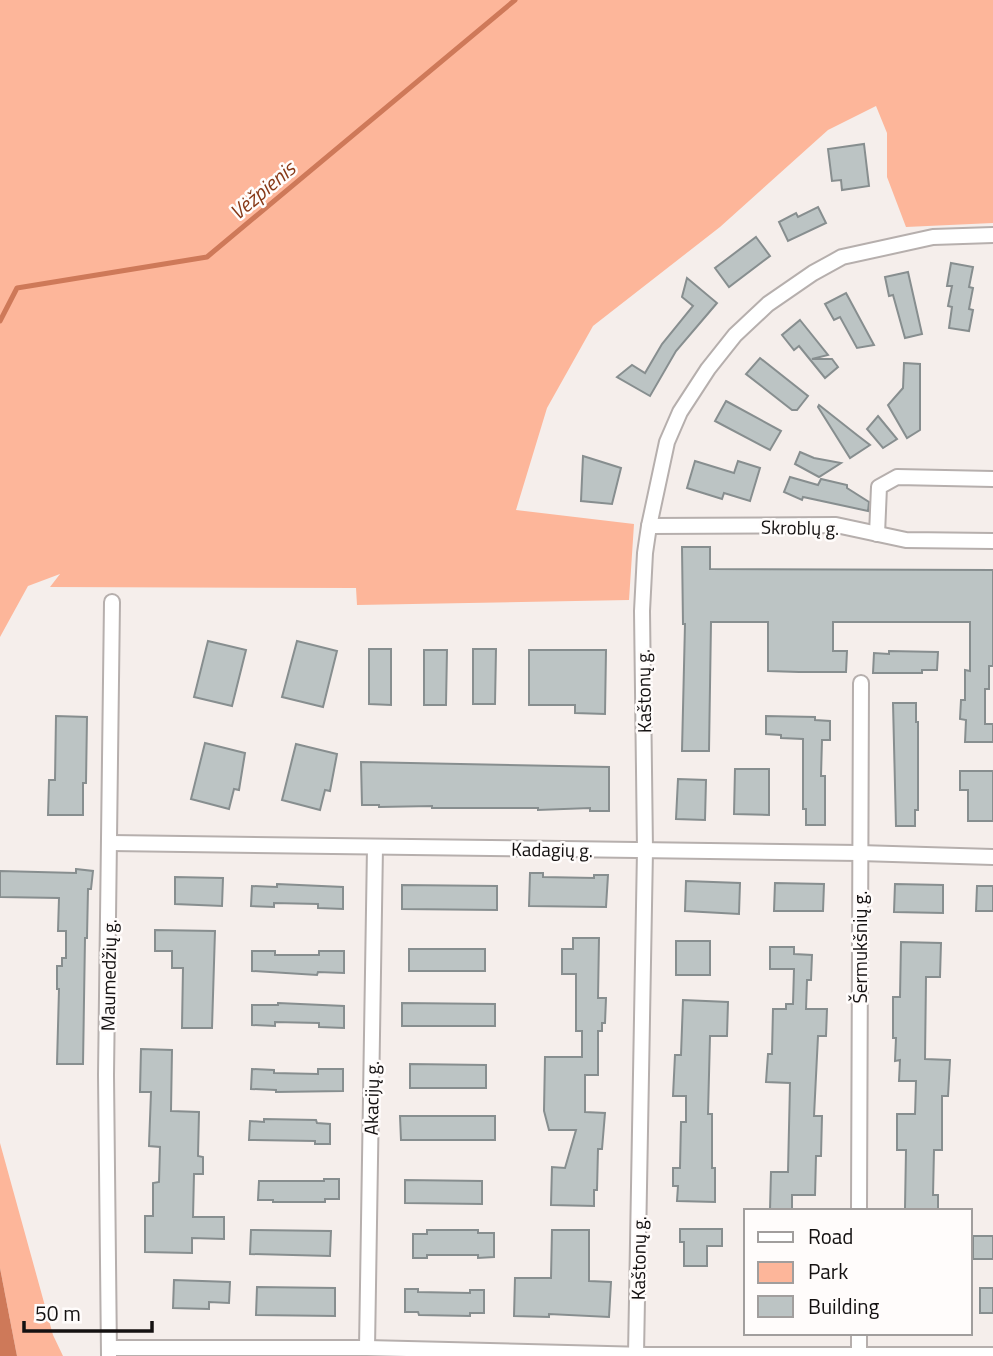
<svg xmlns="http://www.w3.org/2000/svg" width="993" height="1356" viewBox="0 0 993 1356" font-family="'Titillium Web',sans-serif">
<style>
.green{fill:#fdb69a}
.water{fill:#ce7959}
.lines{fill:none;stroke-linecap:round;stroke-linejoin:round}
.stream{stroke:#ce7959;stroke-width:5}
.building{fill:#bcc4c4;stroke:#878e8f;stroke-width:2}
.street-casing{stroke:#b6afad;stroke-width:18}
.street{stroke:#fff;stroke-width:14}
.labels{text-anchor:middle;dominant-baseline:central;stroke-width:5;stroke-linejoin:round;paint-order:stroke}
.street-label{font-size:19px;fill:#141111;stroke:#fffcfb}
.water-label{font-size:21px;font-style:italic;fill:#873917;stroke:#fffcfb}
</style>
<rect width="100%" height="100%" fill="#f5eeeb"/>
<g class="green">
<polygon points="0,0 993,0 993,223 906,227 887,177 887,133 876,106 828,130 720,227 593,326 547,408 516,510 634,524 629,600 357,605 356,588 50,587 60,574 28,586 0,637"/>
<polygon points="0,1143 53,1335 63,1356 17,1356 0,1268"/>
</g>
<polygon class="water" points="0,1268 17,1356 0,1356"/>
<g class="lines">
<polyline class="stream" points="0,321 17,288 207,257 515,0"/>
</g>
<g class="building">
<polygon points="864,144 869,186 842,190 841,180 832,181 828,149"/>
<polygon points="818,207 826,223 788,241 779,222 796,213 798,217"/>
<polygon points="756,237 770,256 729,287 715,268"/>
<polygon points="951,263 973,267 969,287 973,288 969,309 973,310 969,331 949,328 952,307 948,306 952,286 947,286"/>
<polygon points="908,272 922,334 905,338 893,295 889,296 885,277"/>
<polygon points="687,278 717,303 676,351 650,396 617,377 632,365 645,373 662,344 693,306 682,297"/>
<polygon points="846,293 874,345 857,348 840,317 834,320 825,304"/>
<polygon points="800,320 828,355 812,359 832,359 838,367 825,378 799,346 794,350 782,335"/>
<polygon points="760,358 808,396 797,410 792,410 746,374"/>
<polygon points="904,363 920,364 920,430 907,438 888,405 903,388"/>
<polygon points="726,401 781,431 770,450 715,421"/>
<polygon points="819,405 857,435 870,445 850,458 818,407"/>
<polygon points="878,416 897,439 883,448 867,429"/>
<polygon points="800,452 814,458 841,463 819,477 795,464"/>
<polygon points="583,456 621,468 612,504 581,501"/>
<polygon points="695,461 734,473 738,461 760,468 750,501 724,493 722,499 687,488"/>
<polygon points="790,477 818,485 821,479 847,485 847,488 869,502 868,511 803,497 802,500 784,492"/>
<polygon points="682,547 710,547 710,569 993,570 993,666 989,666 989,689 985,689 985,724 993,724 993,742 965,742 966,720 960,719 961,700 965,700 965,670 970,671 970,622 833,622 833,651 847,651 846,672 799,672 768,671 768,622 711,622 709,751 682,751 685,624 683,624"/>
<polygon points="208,641 246,650 232,706 194,697"/>
<polygon points="297,641 337,651 323,707 282,697"/>
<polygon points="369,649 391,649 391,705 369,704"/>
<polygon points="473,649 496,649 495,704 473,704"/>
<polygon points="424,650 447,650 446,705 424,705"/>
<polygon points="529,650 606,650 605,714 575,713 575,705 529,705"/>
<polygon points="889,651 938,652 937,670 922,670 922,673 873,673 874,653 889,654"/>
<polygon points="893,703 916,703 916,722 918,722 918,810 915,810 915,826 896,826"/>
<polygon points="56,716 87,717 86,783 83,783 83,815 48,815 49,780 55,780"/>
<polygon points="766,716 815,717 815,720 830,721 830,740 822,740 821,776 825,776 825,825 806,825 806,809 803,809 803,739 781,738 781,735 766,734"/>
<polygon points="205,743 245,753 239,790 234,789 229,809 191,799"/>
<polygon points="296,744 337,754 330,791 325,790 320,810 282,800"/>
<polygon points="361,762 609,767 609,811 590,811 590,808 538,810 538,808 432,808 432,806 379,807 379,805 362,805"/>
<polygon points="735,769 769,769 769,815 734,814"/>
<polygon points="960,771 993,771 993,821 968,821 968,790 960,790"/>
<polygon points="678,779 706,780 705,820 676,819"/>
<polygon points="76,869 93,871 91,889 88,889 87,938 85,938 83,1064 57,1064 59,989 57,989 57,966 62,966 62,958 66,958 66,931 58,931 59,898 0,897 0,871 76,873"/>
<polygon points="530,873 543,873 543,877 594,878 594,875 608,875 606,907 529,906"/>
<polygon points="175,877 223,878 222,906 175,904"/>
<polygon points="686,881 740,883 739,914 685,911"/>
<polygon points="775,883 824,884 823,911 774,911"/>
<polygon points="277,884 343,887 343,909 318,908 318,904 274,903 274,907 251,906 252,886 277,887"/>
<polygon points="895,884 943,885 943,913 894,912"/>
<polygon points="402,885 497,886 497,910 402,909"/>
<polygon points="977,886 993,886 993,911 976,911"/>
<polygon points="155,930 215,931 212,1028 182,1028 183,968 172,968 172,951 155,951"/>
<polygon points="573,938 599,938 598,998 606,998 605,1023 602,1023 602,1031 598,1031 598,1075 585,1075 585,1112 605,1113 602,1149 598,1149 597,1190 594,1190 594,1206 551,1205 552,1167 565,1168 576,1130 549,1130 544,1111 545,1057 582,1057 582,1031 576,1031 576,974 562,974 562,949 573,949"/>
<rect x="676" y="941" width="34" height="34"/>
<polygon points="901,942 941,943 940,977 926,977 925,1059 950,1060 948,1096 942,1096 942,1150 934,1150 933,1195 938,1195 938,1209 905,1209 906,1150 897,1150 897,1114 915,1114 916,1081 899,1081 900,1060 895,1061 896,1038 893,1038 893,997 900,997"/>
<polygon points="770,947 794,947 794,954 812,955 811,980 807,980 806,1009 827,1009 826,1036 818,1036 814,1116 822,1116 821,1156 816,1156 815,1195 792,1195 792,1210 770,1210 771,1172 788,1172 790,1083 766,1082 768,1054 772,1054 773,1009 786,1009 786,1004 793,1004 794,969 770,969"/>
<rect x="409" y="949" width="76" height="22"/>
<polygon points="252,951 275,951 275,955 319,955 319,951 344,951 344,973 318,972 317,975 252,971"/>
<polygon points="683,1000 728,1002 727,1036 710,1036 708,1114 712,1114 712,1168 715,1168 715,1202 677,1201 678,1186 673,1186 673,1168 680,1168 681,1122 686,1122 686,1096 673,1096 675,1055 681,1055"/>
<polygon points="278,1003 344,1006 344,1028 319,1027 319,1023 275,1022 275,1026 252,1025 252,1005 278,1005"/>
<polygon points="402,1003 495,1004 495,1026 402,1026"/>
<polygon points="141,1049 172,1050 171,1111 199,1112 198,1156 203,1157 203,1174 194,1174 193,1217 224,1217 224,1239 192,1238 192,1253 145,1252 145,1216 153,1216 153,1183 159,1182 160,1147 149,1146 151,1092 140,1092"/>
<polygon points="410,1064 486,1065 486,1088 410,1088"/>
<polygon points="252,1069 274,1070 274,1073 318,1074 318,1069 343,1069 343,1091 276,1092 276,1090 251,1089"/>
<polygon points="400,1116 495,1116 495,1140 401,1140"/>
<polygon points="264,1119 316,1120 317,1123 330,1124 330,1144 315,1144 315,1141 249,1140 250,1121 264,1122"/>
<polygon points="324,1179 339,1179 339,1199 325,1199 325,1202 273,1202 273,1200 258,1200 259,1181 324,1181"/>
<polygon points="405,1180 482,1181 482,1204 405,1203"/>
<polygon points="680,1229 722,1229 722,1246 707,1246 707,1266 684,1266 684,1242 680,1242"/>
<polygon points="251,1230 331,1231 330,1256 250,1254"/>
<polygon points="427,1230 478,1230 478,1233 494,1233 494,1257 478,1258 478,1255 427,1255 427,1258 413,1258 413,1234 427,1234"/>
<polygon points="552,1230 589,1230 589,1281 611,1282 609,1317 549,1314 549,1317 514,1316 515,1278 551,1278"/>
<rect x="973" y="1236" width="20" height="23"/>
<polygon points="174,1280 230,1282 229,1303 209,1302 209,1309 173,1308"/>
<polygon points="257,1287 335,1288 335,1316 256,1315"/>
<rect x="980" y="1288" width="13" height="25"/>
<polygon points="405,1289 418,1289 418,1292 470,1293 470,1290 484,1290 484,1313 470,1313 470,1316 419,1315 418,1312 405,1312"/>
</g>
<g class="lines">
<g class="street-casing">
<g id="street">
<polyline points="649,526 836,525 906,540 993,541"/>
<polyline points="877,534 879,487 897,477 993,479"/>
<polyline points="111,843 859,853 993,857"/>
<polyline points="859,1211 861,683"/>
<polyline points="859,1333 859,1355"/>
<polyline points="110,1348 367,1348 647,1355 993,1355"/>
<polyline points="367,1348 375,847"/>
<polyline points="109,1355 106,1075 112,602"/>
<polyline points="636,1355 645,850 642,611 645,553 649,526 667,442 680,412 708,369 735,335 768,304 813,273 842,257 933,237 993,235"/>
</g>
</g>
<use href="#street" class="street"/>
</g>
<g class="labels">
<g class="street-label">
<text transform="translate(800 527) rotate(1)">Skroblų g.</text>
<text transform="translate(643 691) rotate(-91)">Kaštonų g.</text>
<text transform="translate(552 849) rotate(1)">Kadagių g.</text>
<text transform="translate(859 947) rotate(-90)">Šermukšnių g.</text>
<text transform="translate(108 975) rotate(-89)">Maumedžių g.</text>
<text transform="translate(371 1098) rotate(-89)">Akacijų g.</text>
<text transform="translate(638 1258) rotate(-89)">Kaštonų g.</text>
</g>
<g class="water-label">
<text transform="translate(262 190) rotate(-40)">Vėžpienis</text>
</g>
</g>
<rect x="744" y="1209" width="228" height="126" fill="#fffcfb" stroke="#a19e9d" stroke-width="2"/>
<rect x="758" y="1232" width="35" height="10" fill="#ffffff" stroke="#a19e9d" stroke-width="2"/>
<text x="808" y="1244" font-size="21" fill="#141111">Road</text>
<rect x="758" y="1262" width="35" height="21" fill="#fdb69a" stroke="#a19e9d" stroke-width="2"/>
<text x="808" y="1279" font-size="21" fill="#141111">Park</text>
<rect x="758" y="1296" width="35" height="21" fill="#bcc4c4" stroke="#a19e9d" stroke-width="2"/>
<text x="808" y="1314" font-size="21" fill="#141111">Building</text>
<path d="M24 1321v10h128v-10" fill="none" stroke="#141111" stroke-width="3.5"/>
<text x="35" y="1321" font-size="21" fill="#141111" stroke="#fffcfb" stroke-width="5" paint-order="stroke">50 m</text>
</svg>
